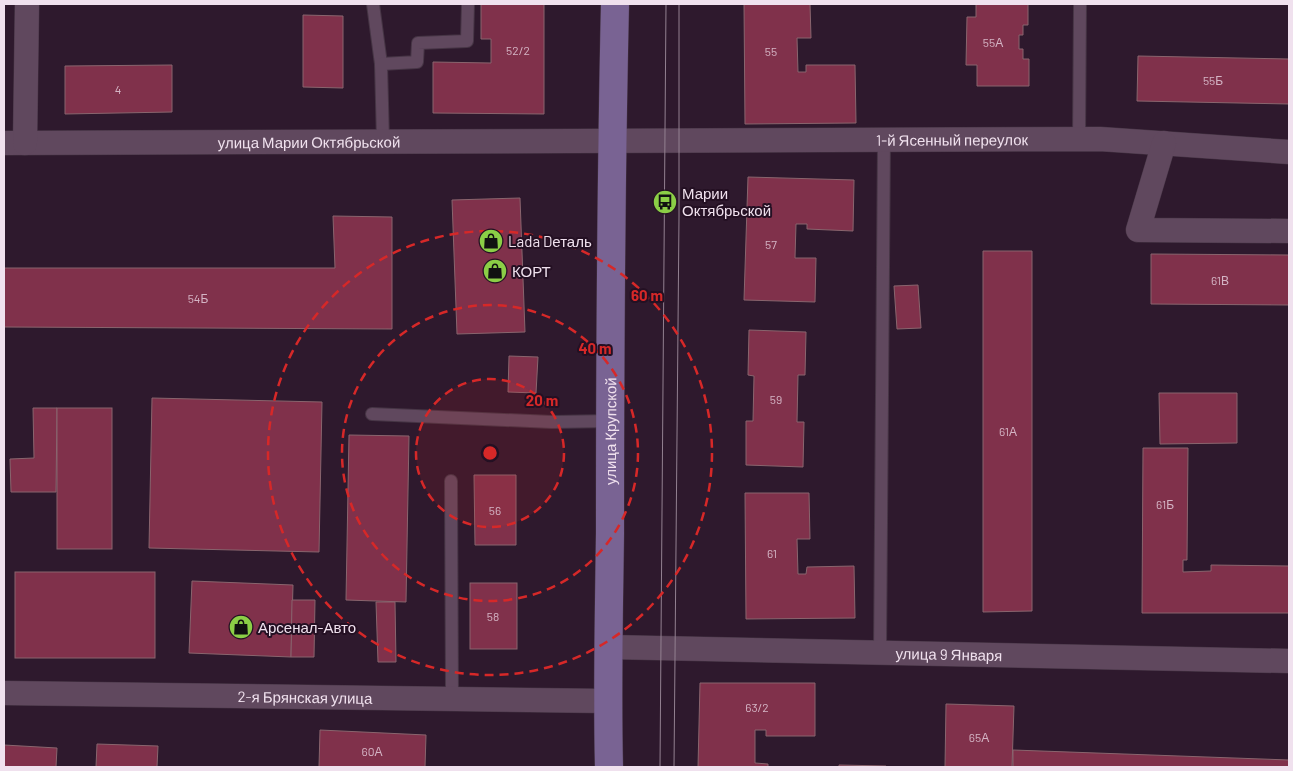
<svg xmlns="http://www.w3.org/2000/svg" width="1293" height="771" viewBox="0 0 1293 771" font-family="Barlow,sans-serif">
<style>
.building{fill:#80314b;stroke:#89656e}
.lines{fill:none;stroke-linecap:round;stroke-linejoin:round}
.lane-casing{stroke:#463545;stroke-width:14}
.street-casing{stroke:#463545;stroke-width:25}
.primary-casing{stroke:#463545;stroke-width:29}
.lane{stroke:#60485e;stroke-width:12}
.street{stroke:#60485e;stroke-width:24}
.primary{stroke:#796393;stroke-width:28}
.tram{stroke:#938191;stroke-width:1}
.ring{fill:none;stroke:#d62828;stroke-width:2.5;stroke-dasharray:9 6}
.labels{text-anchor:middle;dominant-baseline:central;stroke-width:4;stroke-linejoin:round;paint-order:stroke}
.number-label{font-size:12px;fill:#d4b5c5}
.street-label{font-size:15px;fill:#f0e1ee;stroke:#241023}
.poi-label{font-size:15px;fill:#f0e1ee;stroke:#241023;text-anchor:start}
.centre{fill:#d62828;stroke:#241023;stroke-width:2.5}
.ring-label{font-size:15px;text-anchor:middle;font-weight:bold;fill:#d62828;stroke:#241023;stroke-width:4;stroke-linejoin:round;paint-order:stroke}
</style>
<rect width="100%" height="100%" fill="#2e192d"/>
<g class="building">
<polygon points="481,4 544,4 544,114 433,113 433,62 491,63 491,39 481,39"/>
<polygon points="744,4 810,4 811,38 797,38 798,72 806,72 806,65 855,65 856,123 745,124"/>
<polygon points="976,4 1028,4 1028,25 1023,25 1023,35 1019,35 1019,49 1023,49 1023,59 1029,59 1029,86 977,86 977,65 966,65 967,17 976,17"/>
<polygon points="303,15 343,16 343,88 303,87"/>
<polygon points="1138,56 1289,59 1289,104 1137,101"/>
<polygon points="172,65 172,112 65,114 65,66"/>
<polygon points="748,177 854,180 853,231 807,229 807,224 796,224 795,258 816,258 815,302 744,300"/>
<polygon points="520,198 525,332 457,334 452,200"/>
<polygon points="333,216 392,217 392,329 4,327 4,268 335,268"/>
<polygon points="983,251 1032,251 1032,611 983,612"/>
<polygon points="1151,254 1289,255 1289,305 1151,304"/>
<polygon points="918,285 921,328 897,329 894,286"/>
<polygon points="749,330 806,332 805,375 798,375 797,422 804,422 803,467 746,465 746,421 753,421 754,376 748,375"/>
<polygon points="509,356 538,357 536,393 508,392"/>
<polygon points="1159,393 1237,393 1237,443 1160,444"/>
<polygon points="152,398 322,402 319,552 149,548"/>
<polygon points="33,408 57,408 56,492 11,492 10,459 34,458"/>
<rect x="57" y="408" width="55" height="141"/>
<polygon points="349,435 409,436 406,602 346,600"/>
<polygon points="1143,448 1188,448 1187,560 1183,560 1183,572 1211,571 1211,565 1289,566 1289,613 1142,613"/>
<polygon points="474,475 516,475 516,545 475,545"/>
<polygon points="745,493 809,493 810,539 797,539 798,574 806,574 807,567 854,566 855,618 746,619"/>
<rect x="15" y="572" width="140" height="86"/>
<polygon points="192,581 293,585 291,657 189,653"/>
<rect x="470" y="583" width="47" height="66"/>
<polygon points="292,600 315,600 314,657 291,657"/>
<polygon points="376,602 395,602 396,662 378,662"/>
<polygon points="700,683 815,683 815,736 766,736 766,730 755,730 755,763 768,764 768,767 698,767"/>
<polygon points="946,704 1014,706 1012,767 945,767"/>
<polygon points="320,730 426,735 425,767 319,767"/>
<polygon points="97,744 158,746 157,767 96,767"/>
<polygon points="4,745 57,748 56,767 4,767"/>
<polygon points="1013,750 1289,760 1289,767 1013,767"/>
<polygon points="839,765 886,766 886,767 839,767"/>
</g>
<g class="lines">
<g class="lane-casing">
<g id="lane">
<polyline points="373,4 381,64"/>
<polyline points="1079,139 1080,4"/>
<polyline points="383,141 381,64 417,62 418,43 467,41 468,4"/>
<polyline points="372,414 552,422 610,421"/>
<polyline points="451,481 452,698"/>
<polyline points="880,653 884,139"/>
</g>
</g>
<g class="street-casing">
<g id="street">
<path id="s1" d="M 4,143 L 1100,139 L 1289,152"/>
<polyline points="25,143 27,4"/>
<polyline points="1164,143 1138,230 1289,231"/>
<path id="s2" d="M 609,647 L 1289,661"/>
<path id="s3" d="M 4,693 L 607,701"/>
</g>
</g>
<g class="primary-casing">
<g id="primary">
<path id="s4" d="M 609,767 C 607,689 609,611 610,533 C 610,357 611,180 615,4"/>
</g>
</g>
<use href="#lane" class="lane"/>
<use href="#street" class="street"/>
<use href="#primary" class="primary"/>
<g class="tram">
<polyline points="660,767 666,4"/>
<polyline points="674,767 679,217 679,4"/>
</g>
</g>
<circle cx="490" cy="453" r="74" fill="#d62828" fill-opacity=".12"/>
<g class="ring">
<circle cx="490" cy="453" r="74"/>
<circle cx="490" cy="453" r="148"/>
<circle cx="490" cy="453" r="222"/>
</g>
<defs>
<g id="bus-disc" transform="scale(1.25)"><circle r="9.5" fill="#8bce46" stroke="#241023"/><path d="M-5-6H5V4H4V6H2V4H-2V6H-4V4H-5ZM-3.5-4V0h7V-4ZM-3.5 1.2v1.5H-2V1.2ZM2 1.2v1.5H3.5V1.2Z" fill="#111"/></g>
<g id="shop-disc" transform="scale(1.25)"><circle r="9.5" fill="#8bce46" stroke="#241023"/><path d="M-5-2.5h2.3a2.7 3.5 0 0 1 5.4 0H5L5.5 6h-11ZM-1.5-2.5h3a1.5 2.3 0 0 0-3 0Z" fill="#111"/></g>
</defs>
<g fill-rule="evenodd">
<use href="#bus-disc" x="665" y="202"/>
<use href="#shop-disc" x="491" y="241"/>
<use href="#shop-disc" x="495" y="271"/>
<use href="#shop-disc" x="241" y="627"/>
</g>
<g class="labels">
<g class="number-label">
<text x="993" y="42">55А</text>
<text x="518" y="50">52/2</text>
<text x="771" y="51">55</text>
<text x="1213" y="80">55Б</text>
<text x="118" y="89">4</text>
<text x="771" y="244">57</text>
<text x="1220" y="280">61В</text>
<text x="198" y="298">54Б</text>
<text x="776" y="399">59</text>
<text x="1008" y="431">61А</text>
<text x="1165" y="504">61Б</text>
<text x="495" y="510">56</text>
<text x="772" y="553">61</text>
<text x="493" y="616">58</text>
<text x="757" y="707">63/2</text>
<text x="979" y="737">65А</text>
<text x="372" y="751">60А</text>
</g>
<g class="street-label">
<text stroke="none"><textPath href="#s1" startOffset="948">1-й Ясенный переулок</textPath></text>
<text stroke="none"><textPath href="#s1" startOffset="305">улица Марии Октябрьской</textPath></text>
<text stroke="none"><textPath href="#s4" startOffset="336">улица Крупской</textPath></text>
<text stroke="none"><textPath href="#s2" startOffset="340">улица 9 Января</textPath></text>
<text stroke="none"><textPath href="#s3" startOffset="301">2-я Брянская улица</textPath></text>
</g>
<g class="poi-label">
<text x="682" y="193">Марии<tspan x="682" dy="17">Октябрьской</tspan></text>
<text x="508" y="241">Lada Dеталь</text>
<text x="512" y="271">КОРТ</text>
<text x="258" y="627">Арсенал-Авто</text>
</g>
</g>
<circle cx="490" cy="453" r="8" class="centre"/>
<g class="ring-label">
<text x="647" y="301">60 m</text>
<text x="595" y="354">40 m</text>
<text x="542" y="406">20 m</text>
</g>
<rect width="1293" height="771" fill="none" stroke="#f0e1ee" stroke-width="10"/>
</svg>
